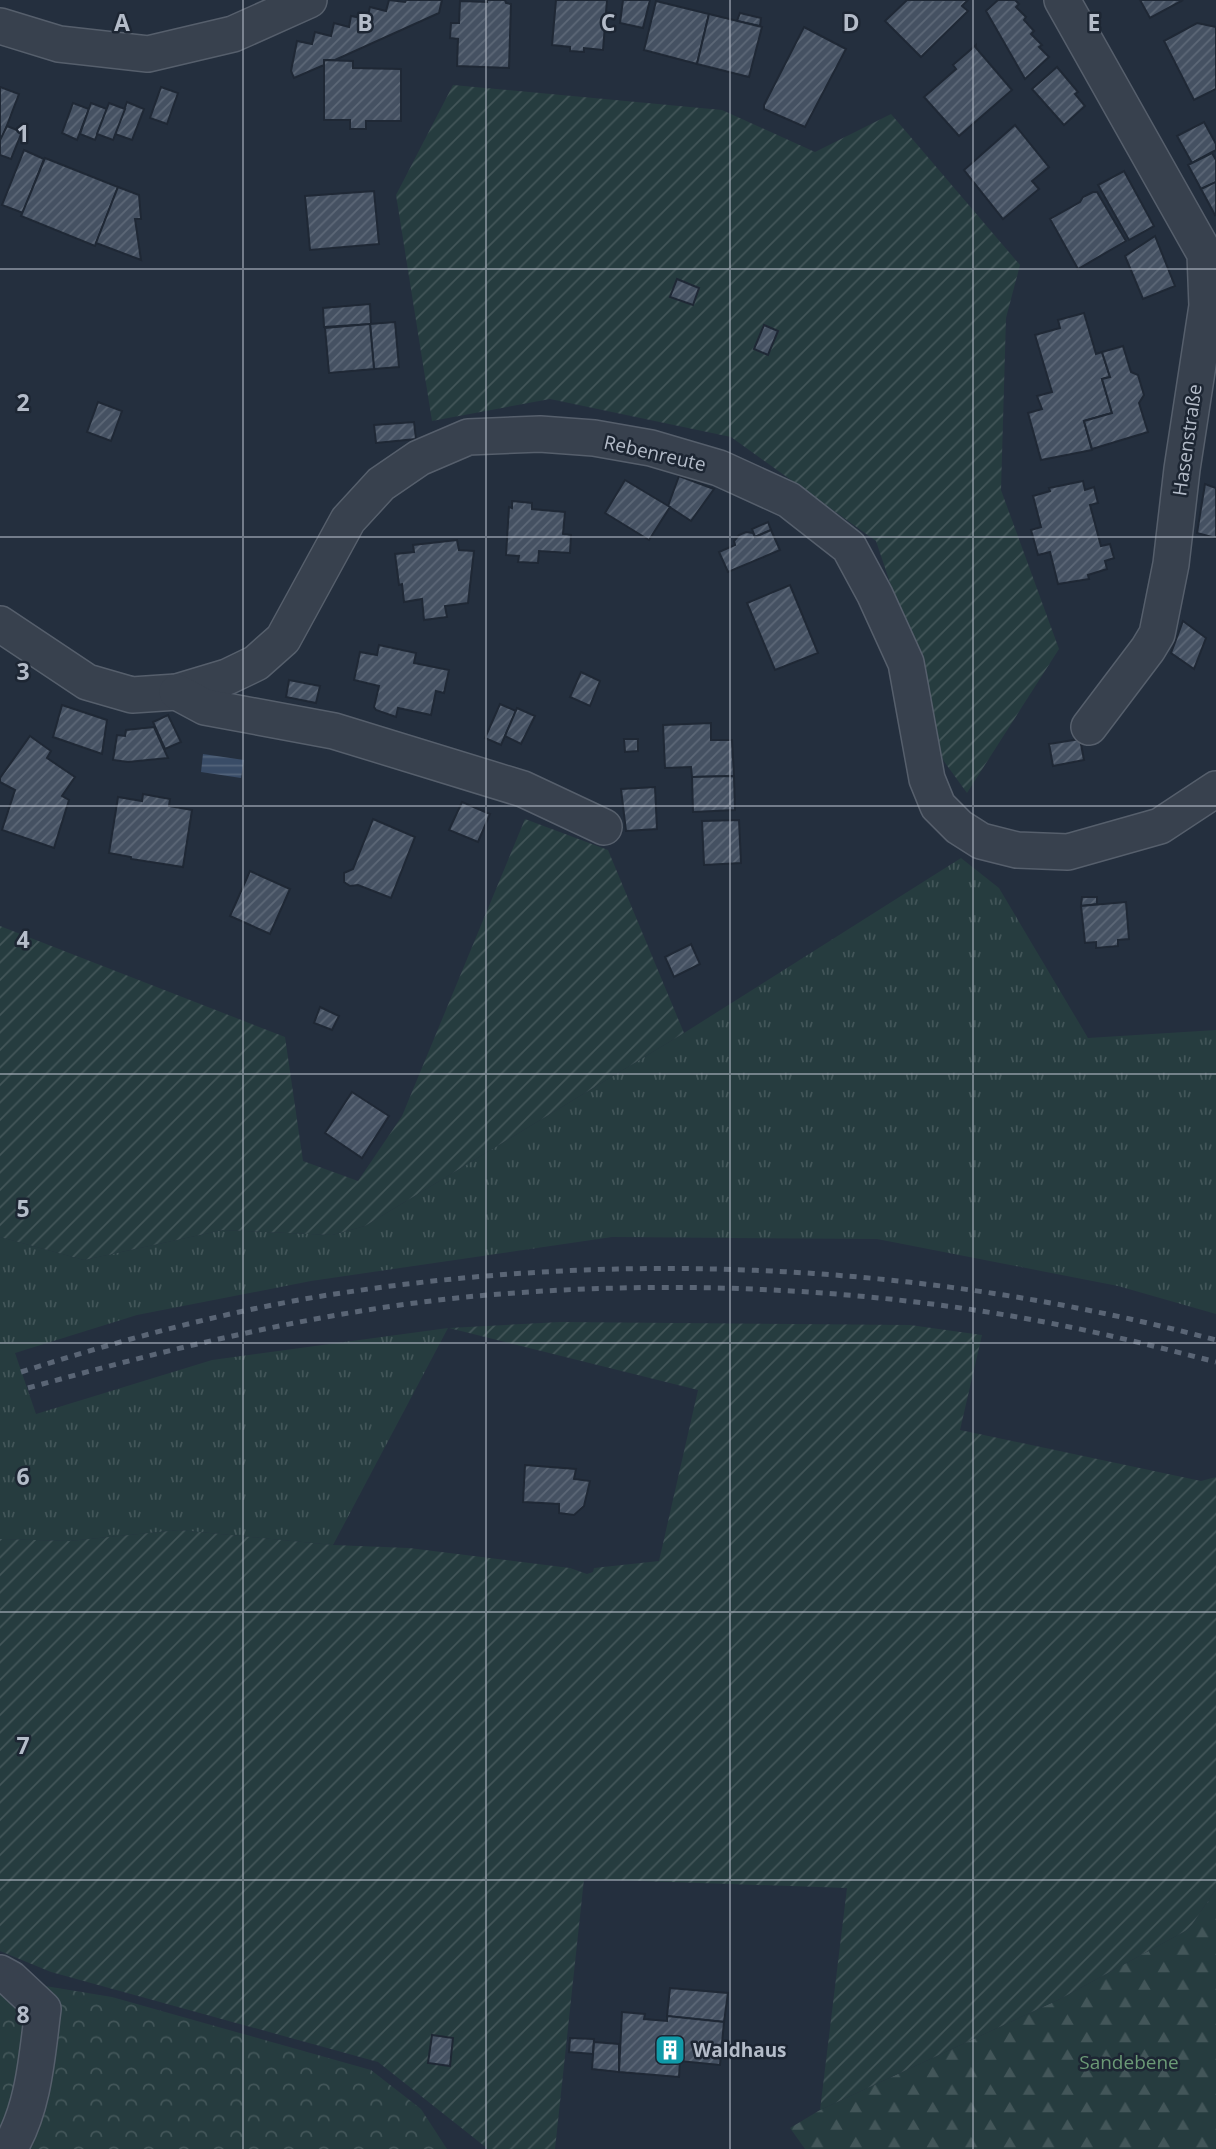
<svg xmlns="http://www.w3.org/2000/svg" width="1216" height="2149" viewBox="0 0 1216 2149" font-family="'Open Sans',sans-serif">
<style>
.grass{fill:url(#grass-tufts)}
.forest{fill:url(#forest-firs)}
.park{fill:url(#park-crowns)}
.garden{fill:url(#garden-furrows)}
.water{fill:url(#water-rules)}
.building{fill:url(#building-hatch);stroke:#1f2835;stroke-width:2}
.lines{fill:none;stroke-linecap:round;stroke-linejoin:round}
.minor-casing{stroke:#565f6c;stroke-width:38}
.minor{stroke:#38414e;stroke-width:35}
.rail{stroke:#5a6575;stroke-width:5;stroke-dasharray:7 7;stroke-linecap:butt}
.grid{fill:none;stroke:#b4bcc9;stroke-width:2;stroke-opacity:0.55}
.labels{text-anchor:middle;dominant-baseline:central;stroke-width:5;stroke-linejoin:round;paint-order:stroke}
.street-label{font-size:19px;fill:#b4bcc9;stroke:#1d2633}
.poi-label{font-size:19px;font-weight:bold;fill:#b4bcc9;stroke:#1d2633;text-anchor:start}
.park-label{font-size:19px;fill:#6b9a76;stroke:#1d2633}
.grid-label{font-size:23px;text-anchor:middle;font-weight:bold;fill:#b4bcc9;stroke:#1d2633;stroke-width:5;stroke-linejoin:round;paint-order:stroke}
</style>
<defs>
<pattern id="grass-tufts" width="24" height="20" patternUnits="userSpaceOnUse" patternTransform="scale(1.75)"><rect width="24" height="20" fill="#263c3f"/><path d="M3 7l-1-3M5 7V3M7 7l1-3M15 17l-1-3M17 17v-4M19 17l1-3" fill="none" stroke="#435659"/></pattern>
<pattern id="forest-firs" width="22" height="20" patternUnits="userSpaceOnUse" patternTransform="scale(1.75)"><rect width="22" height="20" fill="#263c3f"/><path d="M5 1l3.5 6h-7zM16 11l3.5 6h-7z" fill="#435659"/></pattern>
<pattern id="park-crowns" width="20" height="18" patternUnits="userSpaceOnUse" patternTransform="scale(1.75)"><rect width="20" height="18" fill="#263c3f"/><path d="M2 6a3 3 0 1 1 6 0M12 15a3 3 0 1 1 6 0" fill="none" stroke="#435659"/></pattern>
<pattern id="garden-furrows" width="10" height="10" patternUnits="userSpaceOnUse" patternTransform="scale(1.75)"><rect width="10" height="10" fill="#263c3f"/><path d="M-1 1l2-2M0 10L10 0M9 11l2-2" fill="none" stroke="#435659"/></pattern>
<pattern id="water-rules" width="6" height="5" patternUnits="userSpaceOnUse" patternTransform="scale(1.75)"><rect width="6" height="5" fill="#394c67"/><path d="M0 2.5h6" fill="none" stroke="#53647b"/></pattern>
<pattern id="building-hatch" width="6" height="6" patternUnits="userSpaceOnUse" patternTransform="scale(1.75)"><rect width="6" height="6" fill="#455162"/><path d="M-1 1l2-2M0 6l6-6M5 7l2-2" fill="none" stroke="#5d6877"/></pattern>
</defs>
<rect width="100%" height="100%" fill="#242f3e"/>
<polygon class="grass" points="961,858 999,888 1088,1038 1216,1030 1216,1314 1118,1286 877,1239 612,1237 311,1281 137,1315 15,1353 36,1414 212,1360 448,1328 333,1545 179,1530 69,1541 0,1539 0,1237 84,1260 223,1230 332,1235 365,1226 684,1033"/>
<polygon class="forest" points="1216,1889 1216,2149 805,2149 790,2128 820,2110 1060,1999 1189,1929"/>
<polygon class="park" points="0,1976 9,1980 112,1997 371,2070 421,2109 447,2149 0,2149"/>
<g class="garden">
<polygon points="453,85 722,110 815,152 891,114 1020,265 1006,318 1001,490 1059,649 967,793 943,760 915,657 876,541 731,437 550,399 432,421 396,195"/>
<polygon points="525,819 608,850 684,1033 365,1226 332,1235 223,1230 84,1260 0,1237 0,926 285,1037 303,1161 358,1181 402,1116"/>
<polygon points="560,1322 910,1325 982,1335 960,1430 1201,1481 1216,1477 1216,1889 1189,1929 1060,1999 820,2110 847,1888 584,1879 555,2149 488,2149 378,2062 51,1972 0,1951 0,1539 69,1541 179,1530 333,1545 409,1548 570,1568 587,1574 593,1572 594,1568 659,1561 698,1390 449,1328"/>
</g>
<polygon class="water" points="203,754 244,760 241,778 201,772"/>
<g class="building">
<polygon points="389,0 405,2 406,0 442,0 439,13 335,60 324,60 324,65 294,78 291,71 297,41 312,44 315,32 331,36 334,23 349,27 351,16 367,19 370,7 386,11"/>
<polygon points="487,0 505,0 506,3 511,4 509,68 457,66 458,39 450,38 451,23 459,23 460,1 487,2"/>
<polygon points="556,0 607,0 603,50 584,48 584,52 570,51 570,47 552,45"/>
<polygon points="623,0 650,0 643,28 620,23"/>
<polygon points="907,0 968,0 962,6 968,11 921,57 885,21"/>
<polygon points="998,0 1015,0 1019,4 1016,7 1026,17 1024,20 1034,31 1031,34 1042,45 1039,47 1049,57 1025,79 986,11"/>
<polygon points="1140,0 1183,0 1150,18"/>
<polygon points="656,1 709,14 697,64 644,50"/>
<polygon points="740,13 761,18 760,26 737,21"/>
<polygon points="709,14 762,27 749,77 697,64"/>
<polygon points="1197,23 1216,27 1216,89 1194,100 1164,41"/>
<polygon points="804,27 846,49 805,127 764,109 764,105"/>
<polygon points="976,45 976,48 1012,90 959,136 924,97 956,69 953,65"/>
<polygon points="324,60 353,61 353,68 401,69 401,121 366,121 366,129 350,129 350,120 324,120"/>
<polygon points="1057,67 1078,92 1075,94 1085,106 1064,125 1032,89"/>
<polygon points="0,87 19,94 1,141 0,140"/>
<polygon points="161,87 178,93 167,124 150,118"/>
<polygon points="127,102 144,109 132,140 115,134"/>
<polygon points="73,103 89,109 77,140 62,133"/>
<polygon points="91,103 107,109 95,140 80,134"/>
<polygon points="109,103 125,109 113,140 97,134"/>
<polygon points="1204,122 1216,144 1216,150 1192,163 1177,136"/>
<polygon points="1015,125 1049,167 1032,181 1039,189 1003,219 964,170"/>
<polygon points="7,126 22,132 11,159 0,155 0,140"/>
<polygon points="24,150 44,159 23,213 2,205"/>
<polygon points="1212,153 1216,160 1216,182 1201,189 1188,165"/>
<polygon points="45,158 118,187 95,246 21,216"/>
<polygon points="1124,171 1154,226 1129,240 1098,185"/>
<polygon points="1216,182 1216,214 1215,215 1201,189"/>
<polygon points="118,187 139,195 141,219 135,219 141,260 96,243"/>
<polygon points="374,191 379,244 310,250 305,196"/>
<polygon points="1093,192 1097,192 1126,241 1078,269 1050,219 1080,202 1083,197"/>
<polygon points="1155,236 1175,286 1143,299 1125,256"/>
<polygon points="677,279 699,288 693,305 670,297"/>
<polygon points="370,304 371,324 324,327 323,308"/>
<polygon points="1084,313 1096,354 1102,352 1110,377 1102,379 1112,413 1084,421 1092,450 1041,460 1028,413 1042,409 1037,396 1052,392 1035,335 1060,328 1058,320"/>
<polygon points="395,322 399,367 374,369 370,324"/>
<polygon points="370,324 374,369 329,373 325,328"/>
<polygon points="764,325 778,331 768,355 754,349"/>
<polygon points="1123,346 1131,372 1138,375 1144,395 1139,403 1148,432 1092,449 1084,421 1112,413 1102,379 1110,377 1102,352"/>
<polygon points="98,402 122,411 111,441 87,432"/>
<polygon points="414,422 416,439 376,443 374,425"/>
<polygon points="679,476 714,489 691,521 668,506"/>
<polygon points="625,480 670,507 649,540 605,513"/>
<polygon points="1083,481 1085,490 1094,487 1098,503 1090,505 1101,546 1110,544 1114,558 1105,561 1107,569 1088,575 1089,579 1058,584 1050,552 1038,555 1031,530 1041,527 1033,496 1050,491 1049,488"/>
<polygon points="1205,484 1216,488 1216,538 1197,533"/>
<polygon points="512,501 532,503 532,509 565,512 563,534 571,535 570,553 539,551 538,563 518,562 519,556 506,555 509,507 512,508"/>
<polygon points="768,522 771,530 755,537 752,529"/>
<polygon points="771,530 780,550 728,572 719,552 735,545 734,541 739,535 746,532 753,533 755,537"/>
<polygon points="457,540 459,550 474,551 468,603 445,606 447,617 424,620 422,599 404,602 402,584 399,585 395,554 414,552 413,545"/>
<polygon points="790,585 818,653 775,670 747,603"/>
<polygon points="1183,621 1206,638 1194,669 1171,653"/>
<polygon points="379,645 416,653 414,663 449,670 444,693 436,691 431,715 398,708 396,717 376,710 374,707 379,686 354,680 360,652 377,655"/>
<polygon points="581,672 600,681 590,706 570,697"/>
<polygon points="289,680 320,686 316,703 286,697"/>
<polygon points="500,704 516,711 501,745 485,738"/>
<polygon points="62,705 107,720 102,754 53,737"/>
<polygon points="517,708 535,716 521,744 505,736"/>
<polygon points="168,715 181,742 165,749 153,722"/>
<polygon points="711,723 711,740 732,740 734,776 692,777 691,767 665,768 663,725"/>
<polygon points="154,727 168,758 128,762 113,760 117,735 125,736 126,730"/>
<polygon points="30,736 51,751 47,758 75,777 62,796 69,800 54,848 2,830 15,790 0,782 0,778"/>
<polygon points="624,739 638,739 638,751 625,752"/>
<polygon points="1080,739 1084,760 1053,766 1049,744"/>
<polygon points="734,776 735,810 693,812 692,777"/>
<polygon points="655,787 657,829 626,831 621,789"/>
<polygon points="143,794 170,799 169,806 192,810 183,867 131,859 131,857 109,853 118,797 142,801"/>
<polygon points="462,802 490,814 478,842 449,830"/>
<polygon points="373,819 415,837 391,898 358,885 350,886 344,882 344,873 353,869"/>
<polygon points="739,820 741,863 704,865 702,821"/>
<polygon points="250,871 290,889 270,934 230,916"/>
<polygon points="1082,897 1097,897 1097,904 1081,906"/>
<polygon points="1126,902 1129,939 1118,940 1118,946 1096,948 1096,942 1085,943 1081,906"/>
<polygon points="691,944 700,964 674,977 665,957"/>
<polygon points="320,1007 339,1016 332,1030 314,1023"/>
<polygon points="352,1092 389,1116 362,1158 325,1133"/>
<polygon points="525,1465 576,1469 574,1479 590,1481 584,1506 574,1515 559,1513 559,1504 523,1502"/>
<polygon points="670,1988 728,1993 724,2022 667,2016"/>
<polygon points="622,2012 645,2014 644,2019 667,2021 667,2016 724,2022 720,2065 680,2061 679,2077 619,2072"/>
<polygon points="432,2035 453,2038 450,2066 428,2063"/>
<polygon points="570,2038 594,2039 593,2054 569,2052"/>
<polygon points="594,2042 619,2044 619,2072 592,2069"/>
</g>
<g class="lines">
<g class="minor-casing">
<g id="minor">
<polyline points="1062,0 1205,254 1207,306 1182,469 1171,564 1157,634 1148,649 1089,727"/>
<polyline points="0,26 59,44 148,54 233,34 309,0"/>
<polyline points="0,624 87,682 132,695 177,692 227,677 256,663 283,639 348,520 381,484 419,458 468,437 540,434 594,438 651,448 719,468 789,500 849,547 875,595 906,663 927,779 938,806 959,827 981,841 1017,850 1068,852 1160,826 1216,789"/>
<polyline points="177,692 205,707 334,731 523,789 604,827"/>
<path d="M 0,1973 L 11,1979 L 43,2009 C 37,2056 34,2108 9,2149"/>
</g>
</g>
<use href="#minor" class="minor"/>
<g class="rail">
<path d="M 21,1372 C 118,1341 216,1314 316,1297 C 614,1248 924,1262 1216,1340"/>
<path d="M 28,1388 C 172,1348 318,1312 466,1297 C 654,1279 854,1286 1039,1321 C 1099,1332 1158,1347 1216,1362"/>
</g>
</g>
<path class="grid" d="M 243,0 L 243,2149M 486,0 L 486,2149M 730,0 L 730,2149M 973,0 L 973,2149M 0,269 L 1216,269M 0,537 L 1216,537M 0,806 L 1216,806M 0,1074 L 1216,1074M 0,1343 L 1216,1343M 0,1612 L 1216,1612M 0,1880 L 1216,1880"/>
<defs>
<g id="building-square" transform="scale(1.575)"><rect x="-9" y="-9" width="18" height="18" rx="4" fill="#0f9aa8" stroke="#1d2633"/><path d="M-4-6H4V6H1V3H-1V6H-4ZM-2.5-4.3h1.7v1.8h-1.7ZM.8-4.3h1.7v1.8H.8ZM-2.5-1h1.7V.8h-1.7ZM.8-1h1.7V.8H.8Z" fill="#fff"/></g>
</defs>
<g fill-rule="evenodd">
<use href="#building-square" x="670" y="2050"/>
</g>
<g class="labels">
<g class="street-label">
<text transform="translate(1187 440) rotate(-82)">Hasenstraße</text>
<text transform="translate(655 453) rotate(13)">Rebenreute</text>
</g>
<g class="poi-label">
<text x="693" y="2050">Waldhaus</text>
</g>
<g class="park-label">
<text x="1129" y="2062">Sandebene</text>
</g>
</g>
<g class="grid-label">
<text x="122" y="31">A</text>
<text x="365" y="31">B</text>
<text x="608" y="31">C</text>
<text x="851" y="31">D</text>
<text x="1094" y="31">E</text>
<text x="23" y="142">1</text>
<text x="23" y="411">2</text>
<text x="23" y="680">3</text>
<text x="23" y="948">4</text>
<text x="23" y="1217">5</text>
<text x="23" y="1485">6</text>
<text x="23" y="1754">7</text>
<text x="23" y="2023">8</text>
</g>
</svg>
